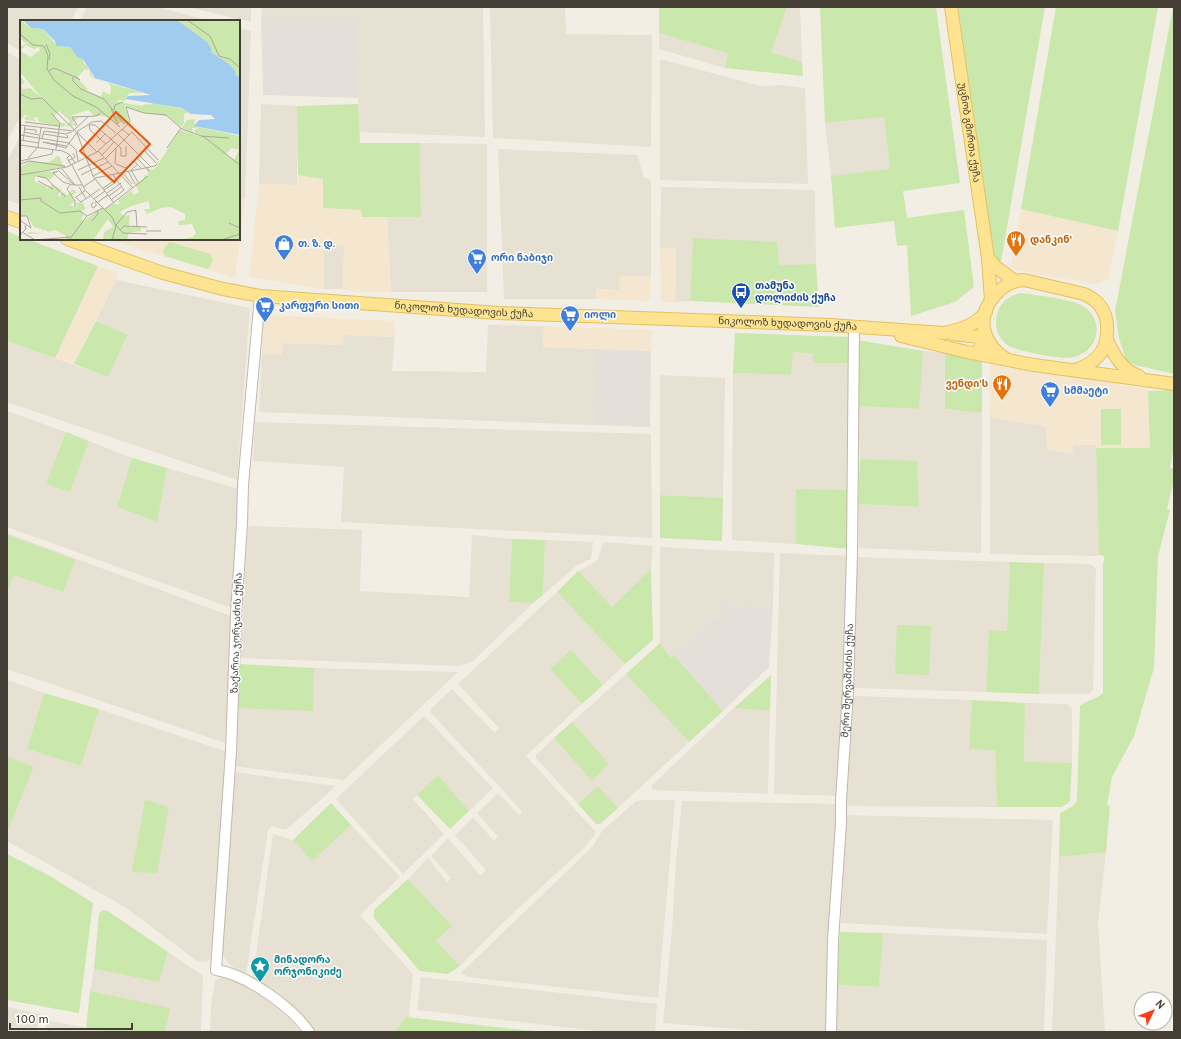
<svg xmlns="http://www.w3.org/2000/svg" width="1181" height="1039" viewBox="0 0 1181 1039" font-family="Overpass,'Noto Sans Georgian',sans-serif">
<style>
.residential{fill:#e6e1d2}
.commercial{fill:#f5e6cf}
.industrial{fill:#e4e0d9}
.green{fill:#cae7ac}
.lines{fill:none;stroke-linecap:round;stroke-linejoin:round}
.minor-casing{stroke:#c0b9aa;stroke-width:12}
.major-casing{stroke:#e3c161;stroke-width:14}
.minor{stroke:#fff;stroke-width:10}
.major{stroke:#fee391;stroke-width:12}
.labels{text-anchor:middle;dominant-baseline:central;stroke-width:3;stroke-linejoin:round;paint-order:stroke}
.street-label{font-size:10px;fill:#443e34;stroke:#fff}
.food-label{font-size:10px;font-weight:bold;fill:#c56008;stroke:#fff;text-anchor:start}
.shop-label{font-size:10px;font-weight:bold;fill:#366cbe;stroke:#fff;text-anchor:start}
.transit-label{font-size:10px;font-weight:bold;fill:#164399;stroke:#fff;text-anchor:start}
.culture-label{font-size:10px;font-weight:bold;fill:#0d838f;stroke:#fff;text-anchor:start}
.inset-road{fill:none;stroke:#aca89e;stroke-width:1}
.view{fill:#e8590c;fill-opacity:0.15;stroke:#e8590c;stroke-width:2}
.inset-edge{fill:none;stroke:#443e34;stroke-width:2}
</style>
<rect width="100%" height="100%" fill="#f2eee4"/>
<g class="residential">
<polygon points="7,7 78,7 71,21 21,21 21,51 7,43"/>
<polygon points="87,7 157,7 211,21 80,21"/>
<polygon points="188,7 251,7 251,22"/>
<polygon points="262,7 483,7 485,137 359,132 356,20 261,20"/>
<polygon points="490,7 565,7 566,34 652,35 651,147 493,138"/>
<polygon points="787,7 800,7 802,62 770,52"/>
<polygon points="239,28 251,31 245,199 239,197"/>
<polygon points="659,33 729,53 725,68 659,49"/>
<polygon points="7,52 21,59 21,115 7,141"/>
<polygon points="660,59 760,86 783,85 805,88 808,184 660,180"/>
<polygon points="261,104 297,106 297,185 259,184"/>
<polygon points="884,117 890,170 831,176 825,123"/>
<polygon points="21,135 21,205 7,200 7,161"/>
<polygon points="420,143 487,144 487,292 391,292 387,217 421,217"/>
<polygon points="498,149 637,155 644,177 651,180 651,277 620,276 619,290 596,289 596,299 504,299"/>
<polygon points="661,187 815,190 816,264 779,265 693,238 690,301 675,302 676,248 660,248"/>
<polygon points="324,245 344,245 343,289 324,289"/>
<polygon points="116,280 250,308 237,480 7,402 7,341 108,377 128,336 96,321"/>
<polygon points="488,325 544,326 543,347 596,349 593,425 259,412 262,354 282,354 282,343 343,345 343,335 395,337 392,371 486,372"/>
<polygon points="923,351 945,353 945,409 982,413 981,553 859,548 858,504 919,507 917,462 860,459 858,406 918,409"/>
<polygon points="793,352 813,354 813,363 849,363 849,490 796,490 796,544 732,540 733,373 791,375"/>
<polygon points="660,375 725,378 723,498 660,495"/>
<polygon points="7,411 66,432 46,484 70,492 89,441 132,458 117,507 156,522 167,468 239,489 232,608 7,527"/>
<polygon points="990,417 1047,427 1047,450 1072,454 1073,445 1096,445 1099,555 1096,556 990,554"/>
<polygon points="255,422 651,434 652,538 341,522 344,467 253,461"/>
<polygon points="254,526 362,530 360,591 469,597 472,535 512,539 509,602 533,603 473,661 460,666 240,658 248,527"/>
<polygon points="7,533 233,617 225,743 7,669 7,593 13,575 63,592 7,535"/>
<polygon points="545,540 593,542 591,559 576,566 543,595"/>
<polygon points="604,542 653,546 651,569 612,607 578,571 591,565 597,560"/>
<polygon points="660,547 774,553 773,606 723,604 723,624 715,616 671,658 660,643"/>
<polygon points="780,553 848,556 838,796 774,794"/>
<polygon points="856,557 1010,562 1007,631 989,630 986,692 853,688"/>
<polygon points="1044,563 1091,564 1096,569 1093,690 1089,694 1039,694"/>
<polygon points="557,592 625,664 603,685 571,650 550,669 582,704 526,756 595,831 595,835 591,839 586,846 510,916 460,966 436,941 452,926 408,879 428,858 447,882 451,878 431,856 448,838 481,876 486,870 455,835 473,817 494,841 498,837 477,813 498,793 519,815 522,811 431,713 431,709 452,689 495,733 499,728 458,684"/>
<polygon points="314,668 458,672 344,780 233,766 237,708 313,710"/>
<polygon points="626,674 689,742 618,808 598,786 578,804 536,758 536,755 554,738 592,781 609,764 572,722"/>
<polygon points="7,680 44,693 27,749 81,766 99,709 228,752 213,953 210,959 206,962 197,961 125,907 7,841 7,832 34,767 7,756"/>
<polygon points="854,696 972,700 969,748 995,749 997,807 846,806"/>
<polygon points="1025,703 1067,704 1071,707 1072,713 1072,763 1024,763"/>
<polygon points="734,708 770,711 768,794 652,790 652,785"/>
<polygon points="424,716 493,788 469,811 438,775 413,799 444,834 403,874 336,799"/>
<polygon points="234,772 336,786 286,830 272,826 268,830 246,974 231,966 227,962 221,951"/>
<polygon points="642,800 675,800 658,998 467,977 461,973 593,846 602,831 635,802"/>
<polygon points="682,801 838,804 826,1032 772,1032 663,1023 672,929 676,862"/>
<polygon points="846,815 1053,820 1047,934 841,923"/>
<polygon points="351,825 400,877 360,915 413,974 409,1017 406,1017 394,1032 313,1032 253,976 273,834 293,840 312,861"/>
<polygon points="1106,852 1098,923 1105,1032 1052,1032 1059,857"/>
<polygon points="883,933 1047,940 1044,1032 834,1032 837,985 879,987"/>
<polygon points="168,952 203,976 201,1032 165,1032 169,1008 90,991 94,969 159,982"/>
<polygon points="228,977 243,982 271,1003 290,1020 300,1032 210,1032 211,1006 215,981 220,978"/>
<polygon points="421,977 657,1004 655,1032 606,1032 417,1010"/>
<polygon points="8,1007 40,1014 37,1032 7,1032"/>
<polygon points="47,1020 107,1032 45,1032"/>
</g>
<g class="commercial">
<polygon points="298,175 323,178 323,208 362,210 362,217 387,217 391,292 358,292 343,289 344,245 324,245 324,289 249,277 259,184 297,185"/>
<polygon points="239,197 245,199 235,278 107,239 239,239"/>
<polygon points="1021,209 1118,231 1108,279 1094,284 1015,270 1011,266"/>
<polygon points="660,248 676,248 675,302 661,302"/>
<polygon points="98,266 119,273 116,280 74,364 55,358"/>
<polygon points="620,276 651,277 650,301 596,299 596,289 619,290"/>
<polygon points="263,315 395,321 395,337 344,335 343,345 283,343 282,355 262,354"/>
<polygon points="544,326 652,330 651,351 543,347"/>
<polygon points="989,359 1148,390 1150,448 1096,448 1096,445 1073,445 1072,454 1047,450 1046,427 990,417"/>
</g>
<g class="industrial">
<polygon points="261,20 356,20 358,98 263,95"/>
<polygon points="596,349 651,351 650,427 593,425"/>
<polygon points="723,604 773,606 769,667 723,711 674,655 715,616 722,623"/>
</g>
<g class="green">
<polygon points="659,7 787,7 771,52 802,62 803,76 725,68 728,53 659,33"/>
<polygon points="820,7 936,7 960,183 903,191 907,218 964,210 974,287 955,302 911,316 907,245 897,246 894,221 835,228 831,176 890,169 884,117 825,123"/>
<polygon points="958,7 1045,7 1002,256 1001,260 998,262 993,255"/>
<polygon points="1056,7 1158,7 1118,231 1021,209"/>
<polygon points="1173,7 1174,7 1174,374 1135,365 1126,360 1119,338 1115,311"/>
<polygon points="358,104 360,143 420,143 421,217 362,217 361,210 323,208 323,179 298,175 297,106"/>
<polygon points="7,231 21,237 21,239 27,239 98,266 55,358 7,341"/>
<polygon points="693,238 777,242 779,265 816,264 819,307 690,301"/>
<path d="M 170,242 L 210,254 L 213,259 L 210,267 L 208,269 L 165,256 C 161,250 165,246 170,242 Z"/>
<path d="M 1021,293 C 1035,295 1070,299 1081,305 C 1109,320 1097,359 1065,358 C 1051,357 1021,352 1009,346 C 991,336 992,307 1010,297 C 1013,295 1017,294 1021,293 Z"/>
<polygon points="96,321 128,335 108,377 74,364"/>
<polygon points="735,333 850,337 849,363 813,363 813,354 793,352 791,375 733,373"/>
<polygon points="857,340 923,351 919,409 858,406"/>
<polygon points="945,353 982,358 982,413 945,409"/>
<path d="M 1174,390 L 1174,445 L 1170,468 L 1174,469 L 1174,479 L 1167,509 L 1170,510 L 1158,556 L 1154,668 L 1134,736 L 1112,777 L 1107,805 L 1110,806 L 1106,852 L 1059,857 L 1060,813 L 1073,806 L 1077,801 L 1080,706 C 1087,700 1096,700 1103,693 L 1103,562 L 1104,561 L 1104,556 L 1099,555 L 1096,448 L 1150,448 L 1148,391 Z"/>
<rect x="1101" y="409" width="20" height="36"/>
<polygon points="66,432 89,441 70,492 46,484"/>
<polygon points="132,458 167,468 157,522 117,507"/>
<polygon points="860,459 917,461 919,507 858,504"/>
<polygon points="796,489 849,490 850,549 796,544"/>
<polygon points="660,495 723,498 722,541 660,538"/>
<polygon points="7,535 75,560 63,592 13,575 7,593"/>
<polygon points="512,539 545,540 543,595 533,603 509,602"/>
<polygon points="1010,562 1044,563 1039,694 986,692 989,630 1007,631"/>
<polygon points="651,569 653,640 625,664 557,592 578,571 612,607"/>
<polygon points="897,625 931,626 929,675 895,674"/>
<polygon points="660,643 671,658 674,655 723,711 689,742 626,674"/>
<polygon points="571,650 603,685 582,704 550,669"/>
<polygon points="239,664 314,668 313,711 237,708"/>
<polygon points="771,675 770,711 734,708"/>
<polygon points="44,693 99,709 81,766 27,749"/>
<polygon points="972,700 1025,703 1024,762 1072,763 1070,800 1068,803 1061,807 997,807 995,750 969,749"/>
<polygon points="572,722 609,764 592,781 554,738"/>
<polygon points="7,756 34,767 7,832"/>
<polygon points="438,775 469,811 450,829 417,795"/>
<polygon points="598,786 618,808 600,824 596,824 578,804"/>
<polygon points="145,800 169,807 157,873 132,872"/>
<polygon points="331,803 351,825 312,861 293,840"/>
<polygon points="7,854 50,876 93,903 79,1013 7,1000"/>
<polygon points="408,879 452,926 436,941 460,966 448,974 420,971 374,918 374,910"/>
<polygon points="103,910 108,911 168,952 159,982 94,969 99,913"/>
<polygon points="840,932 883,933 879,987 837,985"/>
<polygon points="90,991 170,1008 165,1032 107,1032 86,1028"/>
<polygon points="406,1017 534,1031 535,1032 394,1032"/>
</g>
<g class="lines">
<g class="minor-casing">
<g id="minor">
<path d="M 260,296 L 243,485 L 242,523 L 236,614 L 231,751 L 216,970 C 246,974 292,1007 309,1032"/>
<path id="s1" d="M 831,1032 L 833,940 L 841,824 L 841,800 L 848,692 L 852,553 L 854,328"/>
</g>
</g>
<g class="major-casing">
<g id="major">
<path id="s2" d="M 951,7 L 988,258 L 991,300"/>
<polyline points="7,217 21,222"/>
<path id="s3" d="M 67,239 L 163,273 L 223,289 L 260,296 L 499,313 L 830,325 L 944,333 C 960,330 976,325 986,312"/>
<polyline points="988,258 996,267 1015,281"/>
<polyline points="953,334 979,337 982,345 978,350"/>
<polyline points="901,336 967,352 1034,365 1174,384"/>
<path d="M 1107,340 C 1114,355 1122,370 1139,376"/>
<path d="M 1006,359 C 995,352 987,342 984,329 C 980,306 1001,281 1024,280 L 1084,294 C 1098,300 1106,311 1107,325 C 1109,349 1097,363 1075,370"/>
</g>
</g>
<use href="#minor" class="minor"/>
<use href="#major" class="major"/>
</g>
<defs>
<g id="restaurant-pin" transform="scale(1)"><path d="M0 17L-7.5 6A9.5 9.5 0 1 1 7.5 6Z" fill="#e8710a" stroke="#fff"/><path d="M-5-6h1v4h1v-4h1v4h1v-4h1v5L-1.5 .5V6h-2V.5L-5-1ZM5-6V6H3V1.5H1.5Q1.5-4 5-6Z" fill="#fff"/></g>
<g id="shop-pin" transform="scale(1)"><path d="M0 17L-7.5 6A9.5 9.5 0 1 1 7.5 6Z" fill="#3f7fe0" stroke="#fff"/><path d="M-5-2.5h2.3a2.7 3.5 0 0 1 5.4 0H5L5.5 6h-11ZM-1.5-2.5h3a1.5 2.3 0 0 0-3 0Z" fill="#fff"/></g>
<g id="supermarket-pin" transform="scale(1)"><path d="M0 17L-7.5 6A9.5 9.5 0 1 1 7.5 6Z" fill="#3f7fe0" stroke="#fff"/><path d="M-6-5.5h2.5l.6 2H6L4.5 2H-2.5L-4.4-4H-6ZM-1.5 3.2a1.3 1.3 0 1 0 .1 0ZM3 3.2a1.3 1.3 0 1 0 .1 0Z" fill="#fff"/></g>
<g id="bus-pin" transform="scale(1)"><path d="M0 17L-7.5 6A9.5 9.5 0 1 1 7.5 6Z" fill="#1a4fb4" stroke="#fff"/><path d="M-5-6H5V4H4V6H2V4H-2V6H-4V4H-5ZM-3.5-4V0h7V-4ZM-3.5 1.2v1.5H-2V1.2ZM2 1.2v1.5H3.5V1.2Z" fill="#fff"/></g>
<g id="sight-pin" transform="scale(1)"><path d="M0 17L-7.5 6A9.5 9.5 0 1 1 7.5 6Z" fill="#0f9aa8" stroke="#fff"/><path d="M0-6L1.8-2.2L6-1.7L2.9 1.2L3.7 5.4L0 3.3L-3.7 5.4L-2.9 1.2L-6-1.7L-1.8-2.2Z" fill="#fff"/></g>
</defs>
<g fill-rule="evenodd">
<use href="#restaurant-pin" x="1016" y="240"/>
<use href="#shop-pin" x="284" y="244"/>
<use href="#supermarket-pin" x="477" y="258"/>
<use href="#bus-pin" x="741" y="292"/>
<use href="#supermarket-pin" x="265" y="306"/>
<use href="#supermarket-pin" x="570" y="315"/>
<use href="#restaurant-pin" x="1002" y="384"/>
<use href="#supermarket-pin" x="1050" y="391"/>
<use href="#sight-pin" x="260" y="966"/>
</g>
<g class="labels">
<g class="street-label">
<text stroke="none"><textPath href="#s2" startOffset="127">უცნობ გმირთა ქუჩა</textPath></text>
<text stroke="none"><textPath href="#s3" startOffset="406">ნიკოლოზ ხუდადოვის ქუჩა</textPath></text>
<text stroke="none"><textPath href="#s3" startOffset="730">ნიკოლოზ ხუდადოვის ქუჩა</textPath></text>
<text transform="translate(237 633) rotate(-88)">ზაქარია ჯორჯაძის ქუჩა</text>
<text stroke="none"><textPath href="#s1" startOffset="352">მერი შერვაშიძის ქუჩა</textPath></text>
</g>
<g class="food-label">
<text x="1030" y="240">დანკინ'</text>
<text x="988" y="384" text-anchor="end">ვენდი'ს</text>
</g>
<g class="shop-label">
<text x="298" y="244">თ. ზ. დ.</text>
<text x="491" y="258">ორი ნაბიჯი</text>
<text x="279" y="306">კარფური სითი</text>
<text x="584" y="315">იოლი</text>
<text x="1064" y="391">სმმაეტი</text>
</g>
<g class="transit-label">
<text x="755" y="286">თამუნა<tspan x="755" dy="12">დოლიძის ქუჩა</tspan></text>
</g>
<g class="culture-label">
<text x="274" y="960">მინადორა<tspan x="274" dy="12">ორჯონიკიძე</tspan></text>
</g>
</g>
<g transform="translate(20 20)">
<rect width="220" height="220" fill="#f2eee4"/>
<path d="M 0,0 L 11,8 L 23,9 L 37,26 L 50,27 L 57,37 L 63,39 L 64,44 L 68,46 L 68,50 L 71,51 L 71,52 L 72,56 L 82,61 L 73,58 L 70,55 L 70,51 L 65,49 L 57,58 L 68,69 L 65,70 L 81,77 L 83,71 L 90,75 L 91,67 L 88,63 L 123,73 L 109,73 L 105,81 L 98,80 L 98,82 L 122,86 L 125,84 L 131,85 L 132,82 L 163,89 L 169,92 L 164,94 L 164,103 L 161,107 L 148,96 L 124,93 L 105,86 L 109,102 L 106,105 L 102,101 L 98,104 L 85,96 L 74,96 L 69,90 L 52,95 L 51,98 L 59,97 L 52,103 L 57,105 L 56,107 L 54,105 L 45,107 L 50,101 L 39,91 L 34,96 L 39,103 L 46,103 L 44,107 L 19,102 L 17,97 L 13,98 L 16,101 L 5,100 L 5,97 L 10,95 L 5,95 L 0,99 L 0,86 L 4,86 L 0,84 L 0,56 L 5,62 L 1,66 L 3,69 L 10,68 L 22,78 L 0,52 L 0,31 L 11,37 L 20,30 L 19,27 L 14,29 L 6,25 L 2,29 L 0,27 L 9,22 L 5,23 L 0,17 ZM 157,0 L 220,0 L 220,57 L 215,55 L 215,51 L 209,44 L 191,32 L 187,22 ZM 175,99 L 174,105 L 177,107 L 220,116 L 220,144 L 214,141 L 219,130 L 211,128 L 206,134 L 199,130 L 213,141 L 195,128 L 182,115 L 176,114 L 174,110 L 178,108 L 172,108 L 173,113 L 162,108 L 167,100 ZM 160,110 L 185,118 L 220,145 L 220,220 L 160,220 L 173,217 L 176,213 L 172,204 L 159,205 L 158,201 L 165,200 L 165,194 L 151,187 L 141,188 L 127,194 L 124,189 L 130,189 L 129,181 L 111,186 L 100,192 L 103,196 L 110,195 L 109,206 L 121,207 L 121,211 L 109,213 L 107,220 L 103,220 L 102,216 L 102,220 L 91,220 L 87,216 L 89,220 L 83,220 L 84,212 L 93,207 L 88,199 L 73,220 L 46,220 L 46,216 L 35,210 L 28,212 L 25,210 L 18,214 L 10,214 L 7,212 L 19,213 L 24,210 L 14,207 L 7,196 L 0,196 L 0,147 L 9,142 L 30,142 L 37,136 L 40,137 L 42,144 L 47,147 L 9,152 L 38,151 L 30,160 L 16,156 L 14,161 L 27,167 L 27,170 L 32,164 L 42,170 L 38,175 L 40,178 L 41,174 L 44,172 L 47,176 L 52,169 L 57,172 L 52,175 L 54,182 L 50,185 L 57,188 L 56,183 L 62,182 L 66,189 L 61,191 L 64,194 L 61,199 L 64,201 L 83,187 L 85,189 L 94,183 L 97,185 L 100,183 L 98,180 L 111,171 L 114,175 L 119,172 L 115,164 L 124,159 L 124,155 L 128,156 L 127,148 L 133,150 L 137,146 Z" fill="#cae7ac"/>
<path d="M 3,0 L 157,0 L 187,22 L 191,28 L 191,32 L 209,44 L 215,51 L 215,55 L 220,57 L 220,115 L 174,106 L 179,100 L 195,99 L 191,95 L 171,94 L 162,88 L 106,79 L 108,76 L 131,75 L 75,58 L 63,39 L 57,37 L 50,27 L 36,26 L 35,21 L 23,9 L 11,8 Z" fill="#a0ccf0"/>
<path class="inset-road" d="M 167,0 L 190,16 L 199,36 L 210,39 L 220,48M 0,14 L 13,25 L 24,26 L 28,36 L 27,49 L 34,60 L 53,76 L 76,87 L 100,107M 26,24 L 30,34 L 29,40M 28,51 L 34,48 L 53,56M 53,56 L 53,61 L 61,69 L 84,79 L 104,104M 54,56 L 60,60 L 54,56M 0,74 L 11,79 L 22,78 L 77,132M 91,89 L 98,104M 94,90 L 95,85 L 103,82M 31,93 L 40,103 L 36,129M 5,102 L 39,106M 108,104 L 110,101 L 106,87 L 124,93 L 146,95 L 162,109 L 184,117 L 220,145M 0,105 L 53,111 L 69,96M 57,105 L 52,97 L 76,96 L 81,93M 69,105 L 75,105 L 101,128 L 101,136 L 106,136 L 106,126M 69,105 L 70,110 L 86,124M 4,109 L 16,110 L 16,113M 4,112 L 19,115M 57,113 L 73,156 L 94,183M 97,113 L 130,146M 24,114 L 48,118 L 47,115M 0,115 L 49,123 L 56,130 L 58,141M 109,115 L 112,112 L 138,140M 181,116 L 209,118M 22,118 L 24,111 L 46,114 L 51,112M 0,120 L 19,123M 3,121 L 5,106M 23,122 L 46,128 L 47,126M 23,122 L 47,126M 76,123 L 85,114M 0,125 L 43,131 L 50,135 L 55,143M 47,126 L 58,111 L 72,102 L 81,101 L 96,113M 18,127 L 21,108M 147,128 L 161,108M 78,131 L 113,168M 125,131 L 136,143M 50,135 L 47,138 L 51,145M 82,135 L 94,122M 8,138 L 18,127M 117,138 L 129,151M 85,139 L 109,115 L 102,109M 0,141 L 32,134 L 33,129M 48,141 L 55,137 L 53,133M 0,144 L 9,141 L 45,146M 95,144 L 96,128M 96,144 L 106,148 L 114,141 L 121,148M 118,144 L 111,150 L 118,162M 52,145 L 65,170 L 92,197 L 96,206 L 92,220M 69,145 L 84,138M 42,149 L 55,165M 38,150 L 54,165 L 62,165M 58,150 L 69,145M 38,151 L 33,153 L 43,162 L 53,165M 108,151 L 115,164M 102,152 L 112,164M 0,155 L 47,147 L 77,132 L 108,104M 61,155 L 88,142M 17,156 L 26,158 L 34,166M 73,156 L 92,146M 75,158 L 135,146 L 138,143M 18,161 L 33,169M 50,165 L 47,169 L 55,181 L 55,187M 34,166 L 46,177M 59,167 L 66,179M 63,167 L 75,159M 83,168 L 95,160M 84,170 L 96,162M 87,173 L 101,163M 89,176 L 101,167M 55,177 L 61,182 L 80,169M 56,177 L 66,170M 74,179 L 85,171M 0,180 L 21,178 L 21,181 L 40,193 L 60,191 L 67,196M 91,180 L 104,170 L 93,155M 74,182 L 71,185 L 73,188 L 76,186 L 76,181M 78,182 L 88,175M 85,189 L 128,156M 116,190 L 107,192 L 96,205 L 103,213 L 127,214M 114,191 L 116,191 L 117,206M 0,196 L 7,196 L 11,208M 1,201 L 11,208M 72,201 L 78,194 L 77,190M 209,203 L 220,208M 100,210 L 104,206 L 127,207M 126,211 L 141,211M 2,212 L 15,220M 0,215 L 6,209 L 5,205M 15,220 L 50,217M 49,220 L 67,196 L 83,188M 201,220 L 220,214"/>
<path class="view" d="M 96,92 L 130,124 L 94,162 L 60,131 Z"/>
<rect width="220" height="220" class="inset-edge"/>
</g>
<rect width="1181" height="1039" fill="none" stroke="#443e34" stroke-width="16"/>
<g transform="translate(1153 1011) rotate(47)"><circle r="19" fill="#ffffff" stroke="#b4b2ae"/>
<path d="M0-3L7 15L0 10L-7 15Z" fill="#fa3f14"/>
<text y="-6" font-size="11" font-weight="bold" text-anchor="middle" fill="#443e34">N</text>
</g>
<path d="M10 1023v6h122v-6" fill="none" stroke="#443e34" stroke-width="2"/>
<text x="16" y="1023" font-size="12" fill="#443e34" stroke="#ffffff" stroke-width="3" paint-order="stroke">100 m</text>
</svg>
